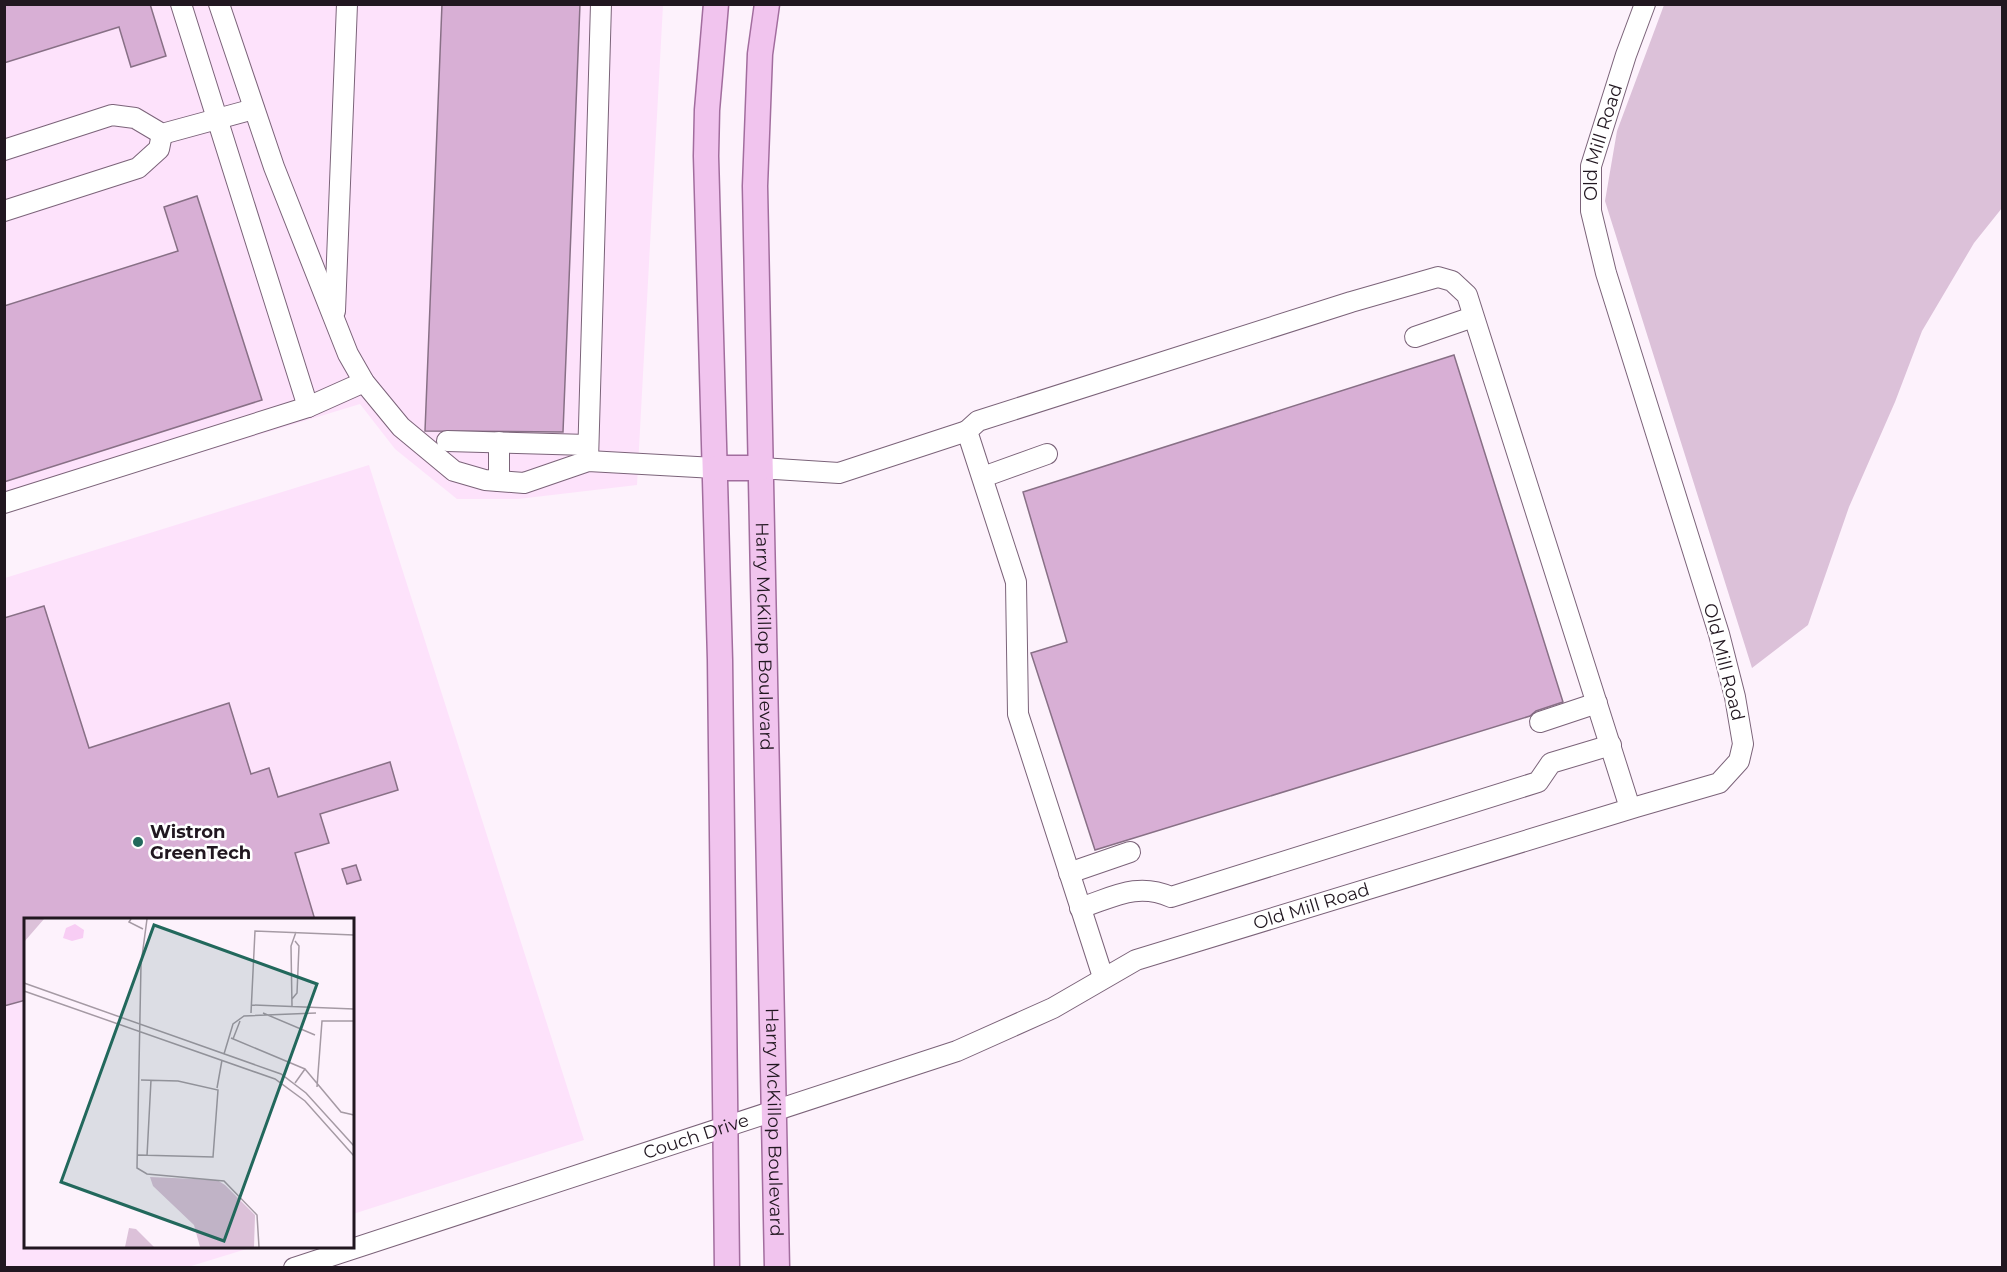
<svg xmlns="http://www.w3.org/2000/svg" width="2007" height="1272" viewBox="0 0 2007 1272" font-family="Montserrat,sans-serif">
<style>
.built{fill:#fde2fb}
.green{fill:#dcc1d9}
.building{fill:#d8afd5;stroke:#887086;stroke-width:1.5}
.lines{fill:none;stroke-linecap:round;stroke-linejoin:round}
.minor-casing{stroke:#7b6379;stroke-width:22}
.major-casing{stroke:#a26d9e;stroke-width:27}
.minor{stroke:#fff;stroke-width:20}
.major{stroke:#f1c4ee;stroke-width:24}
.poi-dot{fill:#22685c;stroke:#fff;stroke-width:2}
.labels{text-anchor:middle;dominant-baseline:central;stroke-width:5;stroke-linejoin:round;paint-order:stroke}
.street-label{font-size:18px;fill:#211720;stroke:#fff}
.poi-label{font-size:18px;font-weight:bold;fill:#211720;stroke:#fff;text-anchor:start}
.inset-road{fill:none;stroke:#a59aa4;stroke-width:1.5}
.view{fill:#22685c;fill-opacity:0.15;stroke:#22685c;stroke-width:3}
.inset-edge{fill:none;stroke:#211720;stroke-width:3}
</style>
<rect width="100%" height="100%" fill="#fdf2fc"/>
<g class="built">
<polygon points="5,5 663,5 637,485 518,499 457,499 395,449 360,404 5,512"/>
<polygon points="369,465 584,1140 353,1214 352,920 26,920 26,1246 253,1247 188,1267 5,1268 5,578"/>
</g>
<polygon class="green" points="1664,5 2002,5 2002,208 1974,243 1922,331 1895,402 1849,507 1808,625 1752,668 1605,201 1617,131"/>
<g class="building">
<polygon points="4,4 150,4 166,56 131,67 119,27 4,63"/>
<polygon points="442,4 580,4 563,432 425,431"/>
<polygon points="197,196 262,400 4,482 4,306 178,251 164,207"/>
<polygon points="1454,355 1563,702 1536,711 1530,716 1095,850 1031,653 1067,642 1023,492"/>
<polygon points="44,606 89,748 229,703 251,774 269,768 278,797 390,762 398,790 320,814 329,843 295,853 315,920 26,920 26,1000 4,1006 4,618"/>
<polygon points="356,865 361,880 347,884 342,869"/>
</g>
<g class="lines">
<g class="minor-casing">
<g id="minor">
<polyline points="181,4 308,407"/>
<polyline points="219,4 274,167 348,354 364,382 401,427 454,471 485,480 524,483 588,461 715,468"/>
<polyline points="4,150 112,115 135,118 162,134 254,109"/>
<polyline points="4,211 138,168 159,149 162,134"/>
<polyline points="335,311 347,4"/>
<polyline points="1415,337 1473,317"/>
<polyline points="447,441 588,445"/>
<polyline points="588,461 601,4"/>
<polyline points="760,468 839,473 967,431"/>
<polyline points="983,477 1047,454"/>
<polyline points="499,481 499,442"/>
<polyline points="4,503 308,407 364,382"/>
<polyline points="1540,722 1597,703"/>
<polyline points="1069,873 1130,852"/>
<path d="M 1080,908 C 1114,897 1137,882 1171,897 L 1538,782 L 1551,763 L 1611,745"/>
<polyline points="1103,977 1018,714 1016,582 967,431 978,421 1351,302 1438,277 1452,281 1467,295 1630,808"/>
<path id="s1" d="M 294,1268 L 957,1051 L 1053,1008 L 1136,960 L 1636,807 L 1719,783 L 1739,761 L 1743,744 L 1735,697 L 1719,634 L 1606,273 L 1591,211 L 1591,166 L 1626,55 L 1645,4"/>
</g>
</g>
<g class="major-casing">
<g id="major">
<polyline points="716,4 707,110 706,156 720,660 727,1268"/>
<path id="s2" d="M 767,4 L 760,54 L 755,186 L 777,1268"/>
<polyline points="715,468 760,468"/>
</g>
</g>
<use href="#minor" class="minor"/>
<use href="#major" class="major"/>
</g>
<circle class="poi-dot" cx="138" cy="842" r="6"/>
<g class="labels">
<g class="street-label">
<text stroke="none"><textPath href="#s1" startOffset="2180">Old Mill Road</textPath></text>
<text stroke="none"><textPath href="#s2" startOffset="633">Harry McKillop Boulevard</textPath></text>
<text transform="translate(1724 662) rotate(76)">Old Mill Road</text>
<text stroke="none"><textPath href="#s1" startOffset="1082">Old Mill Road</textPath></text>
<text stroke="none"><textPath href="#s2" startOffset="1119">Harry McKillop Boulevard</textPath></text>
<text stroke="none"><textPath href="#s1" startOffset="423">Couch Drive</textPath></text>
</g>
<g class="poi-label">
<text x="150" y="832">Wistron<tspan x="150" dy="21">GreenTech</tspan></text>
</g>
</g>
<g transform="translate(24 918)">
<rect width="330" height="330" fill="#fdf2fc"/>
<path d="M 0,1 L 20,1 L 0,24 ZM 126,259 L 193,262 L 201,267 L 231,297 L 230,329 L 176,329 L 170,307 L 129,268 ZM 105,310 L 112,311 L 130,329 L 101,329 Z" fill="#dcc1d9"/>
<path d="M 51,6 L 60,12 L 59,20 L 48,23 L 39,20 L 42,10 Z" fill="#f8cdf4"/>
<path class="inset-road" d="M 107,1 L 105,4 L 119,11M 123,1 L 117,46 L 113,250 L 123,256 L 200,263 L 233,297 L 235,329M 0,65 L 257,156 L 282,175 L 330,228M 0,73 L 251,161 L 281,183 L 330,238M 268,81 L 273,75 L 275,28 L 271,23M 227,87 L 330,91M 268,88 L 267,28 L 272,14M 227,95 L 231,13 L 330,17M 239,95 L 291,117M 207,120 L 281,151M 209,121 L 216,103M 200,136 L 209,106 L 220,98 L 292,95M 330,139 L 330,183M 271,165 L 281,151 L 317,194 L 330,197M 293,169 L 298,103 L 330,103M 193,170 L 198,142M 114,237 L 189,239 L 194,172 L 154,163 L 117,162M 123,238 L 127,162"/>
<path class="view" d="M 130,7 L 293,66 L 200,323 L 37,264 Z"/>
<rect width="330" height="330" class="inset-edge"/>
</g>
<rect width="2007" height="1272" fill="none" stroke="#211720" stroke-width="12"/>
</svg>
